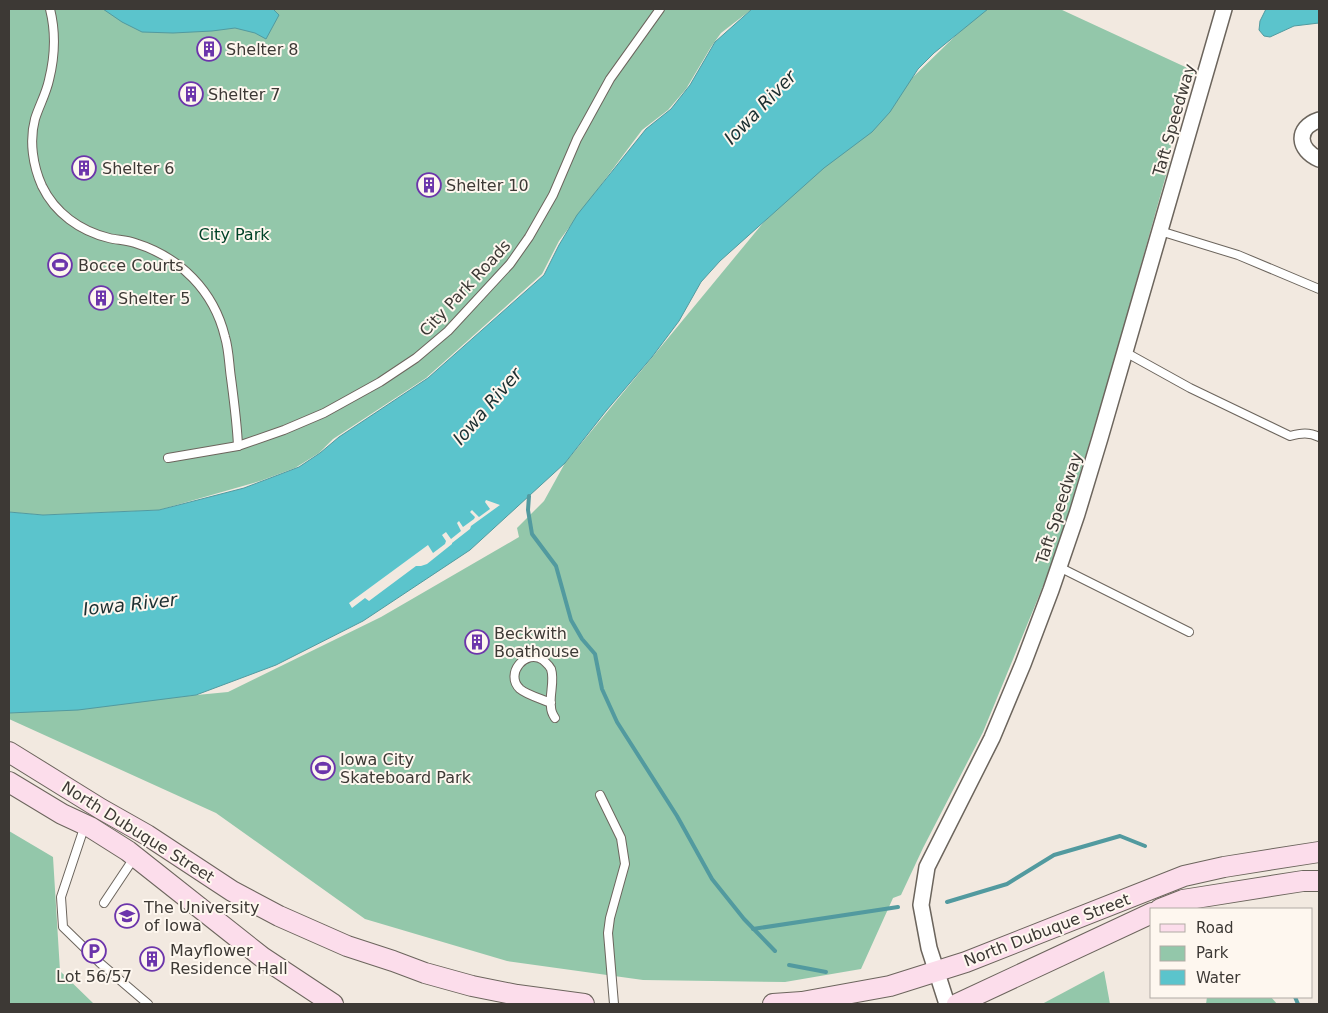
<svg xmlns="http://www.w3.org/2000/svg" width="1328" height="1013" viewBox="0 0 1328 1013" font-family="'DejaVu Sans',sans-serif">
<style>
.green{fill:#93c7aa}
.water{fill:#5bc4cc;stroke:#529a9f}
.pier{fill:#f2e9e0}
.lines{fill:none;stroke-linecap:round;stroke-linejoin:round}
.stream{stroke:#529a9f;stroke-width:4}
.service-casing{stroke:#6c655d;stroke-width:10}
.minor-casing{stroke:#6c655d;stroke-width:18}
.secondary-casing{stroke:#6c655d;stroke-width:22}
.service{stroke:#fff;stroke-width:8}
.minor{stroke:#fff;stroke-width:15}
.secondary{stroke:#fcddeb;stroke-width:20}
.labels{text-anchor:middle;dominant-baseline:central;stroke-width:4;stroke-linejoin:round;paint-order:stroke}
.poi-label{font-size:16px;fill:#3d3935;stroke:#fef7ef;text-anchor:start}
.street-label{font-size:16px;fill:#3d3935;stroke:#fef7ef}
.park-label{font-size:16px;fill:#004228;stroke:#fef7ef}
.water-label{font-size:18px;font-style:italic;fill:#1b2e30;stroke:#fef7ef}
</style>
<rect width="100%" height="100%" fill="#f2e9e0"/>
<g class="green">
<polygon points="9,9 752,9 721,33 711,47 686,89 668,110 642,130 559,241 542,274 426,378 333,439 319,453 295,468 260,481 159,510 43,515 9,512"/>
<polygon points="983,9 1060,9 1194,71 1167,159 1170,161 1110,375 1055,557 983,732 923,848 901,895 893,898 861,969 785,982 643,980 507,961 365,919 216,813 9,719 9,713 228,692 381,617 519,537 517,528 544,501 565,463 763,223"/>
<polygon points="9,831 53,857 60,971 94,1004 9,1004"/>
<polygon points="1104,971 1110,1004 1042,1004"/>
<polygon points="1207,997 1271,997 1277,1004 1206,1004"/>
</g>
<g class="water">
<polygon points="103,9 273,9 279,15 266,39 255,33 235,28 212,31 173,33 142,32 122,22"/>
<polygon points="752,9 988,9 934,53 918,69 890,112 872,132 824,168 720,261 701,282 679,321 652,357 606,411 565,463 470,550 363,621 276,665 196,695 78,710 9,713 9,512 43,515 159,510 244,488 299,467 320,453 339,437 428,378 544,275 559,245 577,215 646,129 671,109 690,85 715,42"/>
<polygon points="1266,9 1319,9 1319,23 1294,26 1270,37 1264,36 1259,30 1260,21"/>
</g>
<polygon class="pier" points="486,500 500,505 471,526 470,529 452,543 452,544 427,564 421,566 416,566 369,601 365,598 352,608 349,603 428,545 433,553 445,544 446,541 442,535 446,532 451,539 461,531 457,523 459,521 463,527 474,519 475,517 470,512 472,510 479,517 490,509 485,502"/>
<g class="lines">
<g class="stream">
<polyline points="529,496 528,510 532,534 556,566 571,620 582,639 595,654 602,689 617,722 677,816 712,879 744,919 775,951"/>
<polyline points="947,902 1007,884 1054,855 1120,836 1145,846"/>
<polyline points="753,929 898,907"/>
<polyline points="789,965 826,972"/>
<polyline points="1295,997 1298,1004"/>
</g>
<g class="service-casing">
<g id="service">
<path d="M 50,9 C 56,33 55,56 49,80 C 46,94 39,106 35,119 C 29,141 33,166 42,186 C 55,213 80,231 109,238 C 117,240 126,240 135,243 C 180,257 214,291 225,337 C 229,350 229,365 231,378 C 234,401 237,423 238,446"/>
<polyline points="1160,231 1238,255 1319,289"/>
<path d="M 1125,352 L 1190,388 L 1290,436 C 1301,433 1309,432 1319,437"/>
<polyline points="168,458 238,446 284,430 324,413 380,382 416,358 448,331 510,264 529,237 553,195 577,139 610,79 660,9"/>
<polyline points="1059,567 1189,632"/>
<path d="M 551,703 C 542,699 527,695 520,689 C 504,674 526,648 543,660 C 546,663 549,665 551,669 C 555,681 549,695 551,707 C 551,711 553,715 555,718"/>
<polyline points="600,795 621,838 625,864 610,918 608,933 614,1004"/>
<polyline points="85,825 61,897 63,927 100,963 148,1004"/>
<polyline points="104,903 134,858"/>
</g>
</g>
<g class="minor-casing">
<g id="minor">
<path d="M 1319,120 C 1295,128 1298,150 1319,159"/>
<polyline points="947,1004 929,948 921,905 927,867 992,738 1023,664 1051,590 1077,514 1100,438 1224,9"/>
</g>
</g>
<g class="secondary-casing">
<g id="secondary">
<polyline points="9,752 101,809 147,835 232,891 279,916 347,946 393,961 425,973 472,986 517,995 584,1004"/>
<polyline points="9,782 62,814 90,827 128,851 262,957 333,1004"/>
<polyline points="1160,909 1183,900 1303,881 1319,881"/>
<polyline points="773,1004 802,1002 890,986 966,962 1184,876 1224,867 1319,852"/>
<polyline points="957,1004 1152,913"/>
</g>
</g>
<use href="#service" class="service"/>
<use href="#minor" class="minor"/>
<use href="#secondary" class="secondary"/>
</g>
<defs>
<g id="building-ring" transform="scale(1.25)"><circle r="9.5" fill="#fef7ef" stroke="#6c35ab" stroke-width="1.5"/><path d="M-4-6H4V6H1V3H-1V6H-4ZM-2.5-4.3h1.7v1.8h-1.7ZM.8-4.3h1.7v1.8H.8ZM-2.5-1h1.7V.8h-1.7ZM.8-1h1.7V.8H.8Z" fill="#6c35ab"/></g>
<g id="stadium-ring" transform="scale(1.25)"><circle r="9.5" fill="#fef7ef" stroke="#6c35ab" stroke-width="1.5"/><path d="M0-5a6.5 5 0 1 0 0 10a6.5 5 0 1 0 0-10ZM-3.5-1.8h7v3.6h-7Z" fill="#6c35ab"/></g>
<g id="university-ring" transform="scale(1.25)"><circle r="9.5" fill="#fef7ef" stroke="#6c35ab" stroke-width="1.5"/><path d="M0-5L7-2L0 1L-7-2ZM-4 1L0 2.5L4 1V4Q0 6-4 4Z" fill="#6c35ab"/></g>
<g id="parking-ring" transform="scale(1.25)"><circle r="9.5" fill="#fef7ef" stroke="#6c35ab" stroke-width="1.5"/><path d="M-3.5-5.5H1a3.5 3.5 0 0 1 0 7H-1V5.5H-3.5ZM-1-3.4V-.6H.8a1.4 1.4 0 0 0 0-2.8Z" fill="#6c35ab"/></g>
</defs>
<g fill-rule="evenodd">
<use href="#building-ring" x="209" y="49"/>
<use href="#building-ring" x="191" y="94"/>
<use href="#building-ring" x="84" y="168"/>
<use href="#building-ring" x="429" y="185"/>
<use href="#stadium-ring" x="60" y="265"/>
<use href="#building-ring" x="101" y="298"/>
<use href="#building-ring" x="477" y="642"/>
<use href="#stadium-ring" x="323" y="768"/>
<use href="#university-ring" x="127" y="916"/>
<use href="#parking-ring" x="94" y="951"/>
<use href="#building-ring" x="152" y="959"/>
</g>
<g class="labels">
<g class="poi-label">
<text x="226" y="49">Shelter 8</text>
<text x="208" y="94">Shelter 7</text>
<text x="102" y="168">Shelter 6</text>
<text x="446" y="185">Shelter 10</text>
<text x="78" y="265">Bocce Courts</text>
<text x="118" y="298">Shelter 5</text>
<text x="494" y="633">Beckwith<tspan x="494" dy="18">Boathouse</tspan></text>
<text x="340" y="759">Iowa City<tspan x="340" dy="18">Skateboard Park</tspan></text>
<text x="144" y="907">The University<tspan x="144" dy="18">of Iowa</tspan></text>
<text x="170" y="950">Mayflower<tspan x="170" dy="18">Residence Hall</tspan></text>
<text x="94" y="976" text-anchor="middle">Lot 56/57</text>
</g>
<g class="street-label">
<text transform="translate(1174 120) rotate(-74)">Taft Speedway</text>
<text transform="translate(465 288) rotate(-47)">City Park Roads</text>
<text transform="translate(1059 508) rotate(-72)">Taft Speedway</text>
<text transform="translate(138 832) rotate(32)">North Dubuque Street</text>
<text transform="translate(1047 930) rotate(-21)">North Dubuque Street</text>
</g>
<g class="park-label">
<text x="234" y="234">City Park</text>
</g>
<g class="water-label">
<text transform="translate(760 107) rotate(-46)">Iowa River</text>
<text transform="translate(487 406) rotate(-49)">Iowa River</text>
<text transform="translate(130 604) rotate(-6)">Iowa River</text>
</g>
</g>
<rect width="1328" height="1013" fill="none" stroke="#3d3935" stroke-width="20"/>
<rect x="1150" y="908" width="162" height="90" fill="#fef7ef" stroke="#b1aba5"/>
<rect x="1160" y="924" width="25" height="8" fill="#fcddeb" stroke="#b1aba5"/>
<text x="1196" y="933" font-size="15" fill="#3d3935">Road</text>
<rect x="1160" y="946" width="25" height="15" fill="#93c7aa" stroke="#b1aba5"/>
<text x="1196" y="958" font-size="15" fill="#3d3935">Park</text>
<rect x="1160" y="970" width="25" height="15" fill="#5bc4cc" stroke="#b1aba5"/>
<text x="1196" y="983" font-size="15" fill="#3d3935">Water</text>
</svg>
